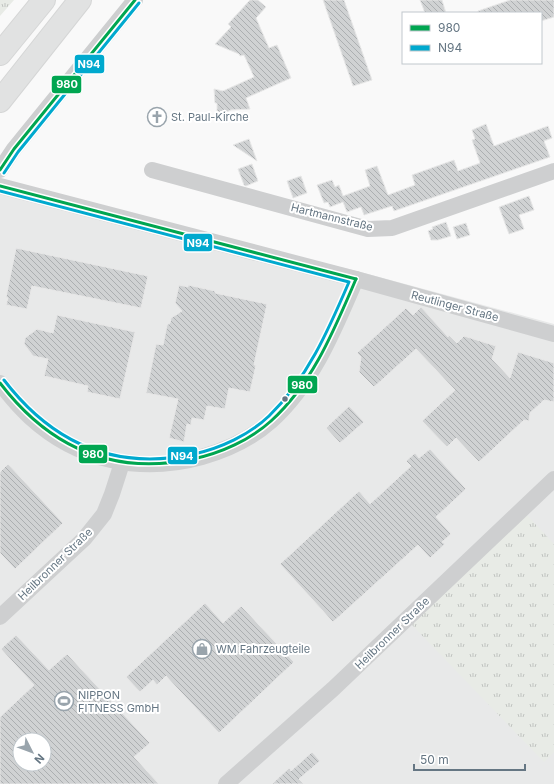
<svg xmlns="http://www.w3.org/2000/svg" width="554" height="784" viewBox="0 0 554 784" font-family="Inter,sans-serif">
<style>
.built{fill:#e8e9e9;fill-rule:evenodd}
.grass{fill:url(#grass-tufts)}
.building{fill:url(#building-back-hatch);stroke:#e8e8e8;fill-rule:evenodd}
.lines{fill:none;stroke-linecap:round;stroke-linejoin:round}
.trunk-casing{stroke:#d5d6d6;stroke-width:24}
.minor{stroke:#cecfd0;stroke-width:16}
.trunk{stroke:#e1e2e2;stroke-width:22}
.bus-1-casing{stroke:#fff;stroke-width:6}
.bus-2-casing{stroke:#fff;stroke-width:6}
.bus-1{stroke:#00a651;stroke-width:3}
.bus-2{stroke:#00a9ce;stroke-width:3}
.bus-dot{fill:#657683;stroke:#fff;stroke-width:1.5}
.labels{text-anchor:middle;dominant-baseline:central;stroke-width:4;stroke-linejoin:round;paint-order:stroke}
.poi-label{font-size:11px;fill:#657683;stroke:#fff;text-anchor:start}
.street-label{font-size:11px;fill:#657683;stroke:#fff}
.line-badge{stroke:#fff;stroke-width:1.5}
.badge-label{font-size:11px;text-anchor:middle;font-weight:bold;fill:#fff}
</style>
<defs>
<pattern id="grass-tufts" width="24" height="20" patternUnits="userSpaceOnUse"><rect width="24" height="20" fill="#e8ebe6"/><path d="M3 7l-1-3M5 7V3M7 7l1-3M15 17l-1-3M17 17v-4M19 17l1-3" fill="none" stroke="#c0c3c0"/></pattern>
<pattern id="building-back-hatch" width="6" height="6" patternUnits="userSpaceOnUse"><rect width="6" height="6" fill="#d0d2d3"/><path d="M-1 5l2 2M0 0l6 6M5-1l2 2" fill="none" stroke="#acafb1"/></pattern>
</defs>
<rect width="100%" height="100%" fill="#f9f9f9"/>
<path class="built" d="M 0,189 L 357,271 L 554,324 L 554,784 L 0,784 ZM 20,740 L 44,740 L 44,764 L 20,764 Z"/>
<g class="grass">
<polygon points="0,0 14,0 0,16"/>
<polygon points="527,515 554,544 554,752 544,762 410,623"/>
</g>
<g class="building">
<polygon points="250,0 258,0 266,7 256,18 269,48 277,45 291,78 246,98 250,109 231,110 217,116 217,103 215,103 214,89 223,91 254,77 244,55 240,56 239,54 215,44 231,27 228,24"/>
<polygon points="323,0 344,0 372,80 353,86"/>
<polygon points="420,0 442,0 446,13 425,13"/>
<polygon points="510,0 554,0 554,17 541,21 541,13 478,13 478,11"/>
<polygon points="486,124 494,146 548,126 552,138 544,141 550,157 394,211 392,206 364,215 361,207 347,212 343,202 330,207 328,202 324,203 317,185 332,180 335,187 339,185 343,196 370,186 365,170 377,166 388,195 415,185 412,175 454,160 458,171 480,163 472,140 475,139 472,130"/>
<polygon points="249,139 257,161 233,145"/>
<polygon points="252,164 258,181 246,186 244,185 238,169"/>
<polygon points="301,176 307,193 293,198 287,181"/>
<polygon points="529,196 534,210 519,215 524,229 509,234 499,207"/>
<polygon points="446,222 451,236 438,240 431,240 428,231 433,229 432,227"/>
<polygon points="466,223 470,235 457,239 453,227"/>
<polygon points="16,248 148,276 141,308 32,286 27,309 6,305 8,298 6,297"/>
<polygon points="179,285 188,287 188,285 215,291 215,293 267,304 254,365 256,365 250,392 229,388 225,409 207,406 204,420 192,418 191,425 187,424 184,442 169,438 178,399 146,393 156,344 163,345 167,325 170,323 171,318 182,311 175,303"/>
<polygon points="421,307 448,337 449,335 457,343 464,336 496,346 492,359 510,378 518,352 554,363 554,402 544,400 530,413 529,421 524,420 479,462 456,438 447,447 422,421 455,390 416,349 374,387 359,372 361,357 357,353 406,308 413,315"/>
<polygon points="57,315 135,332 120,399 87,392 88,386 44,376 48,359 33,356 24,344 25,338 37,329 53,333"/>
<polygon points="349,406 364,422 340,443 326,428"/>
<polygon points="430,449 466,489 436,517 451,534 442,542 445,544 430,558 418,545 333,622 280,564 359,491 370,504 411,466 406,461 415,453 419,458"/>
<polygon points="8,464 63,523 15,569 0,553 0,472"/>
<polygon points="205,603 223,623 241,606 294,662 219,733 166,676 157,685 153,680 140,692 126,677"/>
<path d="M 16,635 L 49,670 L 67,654 L 150,743 L 134,757 L 159,784 L 0,784 L 0,717 L 34,685 L 1,649 ZM 20,740 L 44,740 L 44,764 L 20,764 Z"/>
<polygon points="312,752 320,761 299,779 304,784 272,784 289,768 291,771"/>
</g>
<g class="lines">
<g class="trunk-casing">
<g id="trunk">
<polyline points="0,54 44,0"/>
<polyline points="0,101 80,0"/>
</g>
</g>
<g class="minor">
<polyline points="0,170 14,149 135,0"/>
<polyline points="152,170 368,229 392,228 554,171"/>
<polyline points="0,186 356,279 554,334"/>
<path d="M 0,383 C 9,395 19,407 30,417 C 78,461 140,474 202,457 C 226,450 252,438 271,421 C 313,383 334,330 356,279"/>
<polyline points="0,617 84,539 104,514 112,494 122,463"/>
<polyline points="226,784 333,689 554,479"/>
</g>
<use href="#trunk" class="trunk"/>
<g class="bus-1-casing">
<g id="bus-1">
<polyline points="0,170 14,149 135,0"/>
<polyline points="0,186 356,279"/>
<path d="M 0,383 C 49,447 113,476 193,459 C 221,453 250,440 271,421 C 313,383 334,330 356,279"/>
</g>
</g>
<g class="bus-2-casing">
<g id="bus-2">
<polyline points="4,173 18,152 139,3"/>
<path d="M 0,191 L 349,282 C 328,331 307,379 269,416 C 249,435 221,448 194,454 C 115,471 53,444 4,380"/>
</g>
</g>
<use href="#bus-1" class="bus-1"/>
<use href="#bus-2" class="bus-2"/>
</g>
<defs>
<g id="church-ring" transform="scale(1)"><circle r="9.5" fill="#fff" stroke="#99a4ac" stroke-width="1.5"/><path d="M-1.2-6h2.4v3.5h3.3v2.4h-3.3V6h-2.4V-.1h-3.3v-2.4h3.3Z" fill="#99a4ac"/></g>
<g id="shop-ring" transform="scale(1)"><circle r="9.5" fill="#fff" stroke="#99a4ac" stroke-width="1.5"/><path d="M-5-2.5h2.3a2.7 3.5 0 0 1 5.4 0H5L5.5 6h-11ZM-1.5-2.5h3a1.5 2.3 0 0 0-3 0Z" fill="#99a4ac"/></g>
<g id="stadium-ring" transform="scale(1)"><circle r="9.5" fill="#fff" stroke="#99a4ac" stroke-width="1.5"/><path d="M0-5a6.5 5 0 1 0 0 10a6.5 5 0 1 0 0-10ZM-3.5-1.8h7v3.6h-7Z" fill="#99a4ac"/></g>
</defs>
<g fill-rule="evenodd">
<use href="#church-ring" x="157" y="117"/>
<use href="#shop-ring" x="202" y="649"/>
<use href="#stadium-ring" x="64" y="701"/>
</g>
<circle class="bus-dot" cx="285" cy="399" r="3.5"/>
<g class="labels">
<g class="poi-label">
<text x="171" y="117">St. Paul-Kirche</text>
<text x="216" y="649">WM Fahrzeugteile</text>
<text x="78" y="695">NIPPON<tspan x="78" dy="13">FITNESS GmbH</tspan></text>
</g>
<g class="street-label">
<text transform="translate(332 217) rotate(14)">Hartmannstraße</text>
<text transform="translate(455 306) rotate(15)">Reutlinger Straße</text>
<text transform="translate(55 564) rotate(-44)">Heilbronner Straße</text>
<text transform="translate(392 633) rotate(-44)">Heilbronner Straße</text>
</g>
</g>
<g class="line-badge">
<rect x="74" y="54" width="31" height="20" rx="4" fill="#00a9ce"/>
<rect x="51" y="75" width="31" height="19" rx="4" fill="#00a651"/>
<rect x="183" y="233" width="30" height="19" rx="4" fill="#00a9ce"/>
<rect x="287" y="375" width="31" height="19" rx="4" fill="#00a651"/>
<rect x="78" y="444" width="30" height="20" rx="4" fill="#00a651"/>
<rect x="167" y="446" width="31" height="19" rx="4" fill="#00a9ce"/>
</g>
<g class="badge-label">
<text x="89" y="68">N94</text>
<text x="67" y="88">980</text>
<text x="198" y="247">N94</text>
<text x="302" y="389">980</text>
<text x="93" y="458">980</text>
<text x="182" y="460">N94</text>
</g>
<rect x="402" y="12" width="140" height="52" fill="#ffffff" stroke="#c1c8cd"/>
<rect x="410" y="25" width="20" height="6" fill="#00a651" stroke="#c1c8cd"/>
<text x="438" y="32" font-size="12" fill="#657683">980</text>
<rect x="410" y="45" width="20" height="6" fill="#00a9ce" stroke="#c1c8cd"/>
<text x="438" y="52" font-size="12" fill="#657683">N94</text>
<g transform="translate(32 752) rotate(132)"><circle r="19" fill="#ffffff" stroke="#c1c8cd"/>
<path d="M0-3L7 15L0 10L-7 15Z" fill="#99a4ac"/>
<text y="-6" font-size="11" font-weight="bold" text-anchor="middle" fill="#657683">N</text>
</g>
<path d="M414 764v6h111v-6" fill="none" stroke="#657683" stroke-width="2"/>
<text x="420" y="764" font-size="12" fill="#657683" stroke="#ffffff" stroke-width="3" paint-order="stroke">50 m</text>
</svg>
